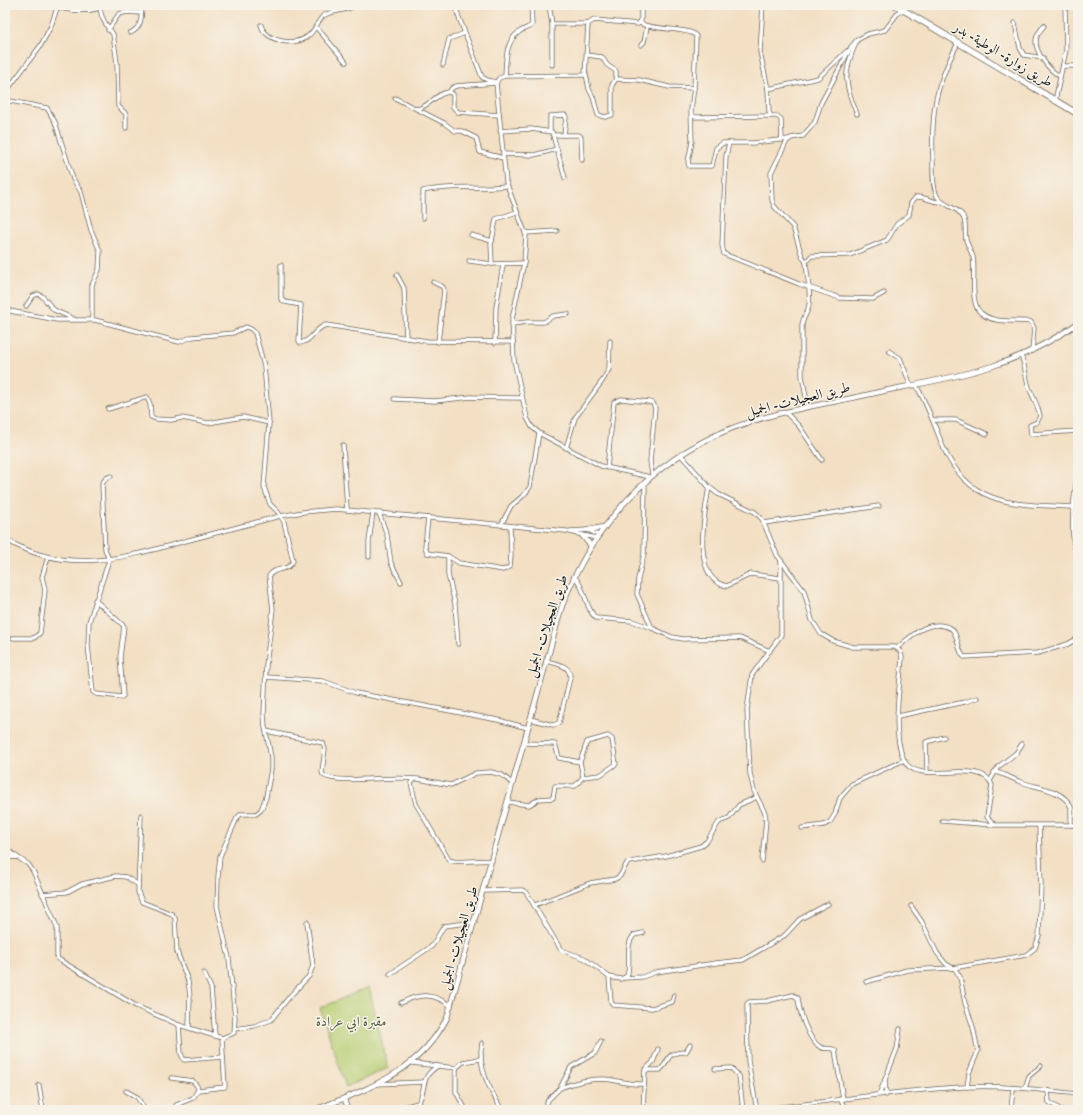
<svg xmlns="http://www.w3.org/2000/svg" width="1083" height="1115" viewBox="0 0 1083 1115" font-family="'IM FELL DW Pica',Amiri,serif">
<style>
.green{fill:#b7ce73;stroke:#6a7548}
.lines{fill:none;stroke-linecap:round;stroke-linejoin:round}
.minor-casing{stroke:#676056;stroke-width:5}
.major-casing{stroke:#676056;stroke-width:6}
.highway-casing{stroke:#676056;stroke-width:7}
.minor{stroke:#fff;stroke-width:3.5}
.major{stroke:#fff;stroke-width:4.5}
.highway{stroke:#fff;stroke-width:5.5}
.labels{text-anchor:middle;dominant-baseline:central;stroke-width:3;stroke-linejoin:round;paint-order:stroke}
.street-label{font-size:14px;fill:#1c1c1c;stroke:#f7f3e8}
.park-label{font-size:14px;fill:#525a3a;stroke:#f7f3e8}
</style>
<rect width="100%" height="100%" fill="#f7f3e8"/>
<filter id="ink" filterUnits="userSpaceOnUse"><feTurbulence type="fractalNoise" baseFrequency=".025" numOctaves="2"/><feDisplacementMap in="SourceGraphic" scale="8" xChannelSelector="R" yChannelSelector="G"/><feConvolveMatrix kernelMatrix="1 2 1 2 8 2 1 2 1" color-interpolation-filters="sRGB"/></filter>
<filter id="wash" filterUnits="userSpaceOnUse"><feTurbulence type="fractalNoise" baseFrequency=".012" numOctaves="4" result="noise"/><feDisplacementMap in="SourceGraphic" scale="16" xChannelSelector="R" yChannelSelector="G"/><feGaussianBlur stdDeviation="0.9" result="paint"/><feColorMatrix in="noise" values="0 0 0 0 0 0 0 0 0 0 0 0 0 0 0 0 0 1.4 0 .05"/><feComposite in="paint" operator="in"/></filter>
<g filter="url(#wash)">
<rect width="100%" height="100%" fill="#f3dfc3"/>
<polygon class="green" points="369,987 388,1068 346,1087 320,1008"/>
</g>
<g filter="url(#ink)">
<g class="lines">
<g class="minor-casing">
<g id="minor">
<polyline points="447,5 456,6"/>
<polyline points="456,5 458,15 482,77 487,80 496,82"/>
<polyline points="549,5 552,24 552,65"/>
<polyline points="641,5 641,21 638,24 594,20 588,24 585,75 505,76 499,78 496,83 506,182 526,235 524,263 512,319 514,360 527,418 532,427 539,433 601,466 650,477"/>
<polyline points="763,5 760,52 768,89 769,112 771,116 777,116 781,119 782,140"/>
<path d="M 57,7 C 67,11 96,13 103,5"/>
<path d="M 100,8 C 101,19 107,27 113,34 L 117,63 L 118,106 L 126,114 L 126,128"/>
<path d="M 640,23 C 653,31 691,27 696,36 L 694,88 L 691,110 L 692,142 L 688,162 L 689,166 L 712,166 L 716,148 L 723,143 L 753,143 L 789,139"/>
<polyline points="1015,23 1020,48 1024,55 1043,58"/>
<polyline points="552,24 588,24"/>
<path d="M 261,25 C 266,42 295,47 308,36 C 315,31 317,22 323,16 C 331,10 346,12 355,5"/>
<path d="M 1044,26 C 1040,30 1037,34 1036,40 C 1035,52 1049,71 1060,76"/>
<polyline points="316,27 346,62"/>
<polyline points="108,30 119,14 127,12 141,13"/>
<path d="M 130,33 C 143,27 141,17 142,5"/>
<path d="M 856,43 C 843,72 844,84 857,114"/>
<path d="M 958,43 C 935,87 931,110 933,160 C 933,171 932,186 937,196 C 941,204 952,206 959,212 C 968,219 964,230 966,240 C 968,246 971,251 973,257 C 976,272 969,304 981,313 C 995,325 1016,319 1031,322 L 1034,328 L 1032,351"/>
<polyline points="641,45 644,42 647,27"/>
<polyline points="443,65 449,39 465,33"/>
<polyline points="1063,66 1078,66"/>
<polyline points="586,74 589,89 593,97 598,115 605,117 612,115 612,85 616,79 616,71 607,65 602,57 587,55"/>
<path d="M 505,76 C 506,61 505,42 519,32 C 523,29 528,28 532,25 L 531,5"/>
<polyline points="616,79 639,80 669,87 694,88"/>
<polyline points="768,89 818,78 847,51"/>
<polyline points="449,92 452,88 456,86 496,83"/>
<polyline points="5,93 41,45 51,26 58,5"/>
<polyline points="395,98 444,123 455,131 462,131 476,138 480,152 503,158"/>
<polyline points="5,100 47,108 55,122 73,179 81,192 91,230 100,251 99,270 92,285 92,319"/>
<polyline points="1055,101 1066,50 1065,5"/>
<path d="M 417,109 C 429,107 436,93 449,92 L 453,94 L 453,107 L 458,112 L 499,115"/>
<polyline points="692,115 695,117 771,116"/>
<polyline points="550,130 550,116 565,115 566,117 564,135"/>
<polyline points="500,131 531,129 552,132 565,178"/>
<polyline points="555,135 579,135 581,137 582,160"/>
<polyline points="729,143 726,156 722,245 724,254 799,284 840,298 873,299 884,293"/>
<polyline points="503,154 534,155 557,149"/>
<path d="M 423,218 L 423,191 C 452,185 478,189 507,186"/>
<polyline points="525,233 557,231"/>
<polyline points="471,235 492,241 491,244 492,264"/>
<polyline points="492,241 496,219 517,212"/>
<polyline points="469,261 492,264 524,263"/>
<polyline points="806,262 802,256 793,227 774,206 772,200 771,173 787,141 791,138 803,136 815,122 821,103 851,47 857,40 868,34 885,30 901,9"/>
<path d="M 281,265 L 281,299 L 285,302 L 301,305 L 299,341 L 300,343 C 311,342 315,328 326,325 L 427,341 L 513,342"/>
<polyline points="397,275 404,288 406,338"/>
<polyline points="433,282 443,287 444,291 438,342"/>
<polyline points="26,306 33,296 38,294 42,296 54,310 74,319"/>
<path d="M 5,310 L 57,320 L 95,320 L 179,342 L 192,337 L 233,333 L 246,327 L 251,329 L 255,333 L 264,366 L 269,423 L 264,487 L 270,504 L 278,512 L 284,522 L 293,561 C 289,572 275,566 269,576 L 273,609 L 266,665 L 264,715 L 265,727 L 271,757 L 271,769 L 266,797 L 261,810 L 256,814 L 241,814 L 237,818 L 220,856 L 218,877 L 217,906 L 229,958 L 235,1018 L 234,1033 L 222,1038 L 179,1025 L 136,1006 L 58,959 L 57,956 L 57,927 L 33,871 L 28,864 L 17,857 L 5,858"/>
<polyline points="512,324 527,322 544,322 553,316 568,314"/>
<polyline points="495,343 496,307 503,265"/>
<polyline points="889,351 900,358 911,386"/>
<path d="M 1021,356 C 1026,367 1026,382 1030,390 C 1034,399 1038,406 1040,416 L 1037,422 L 1030,425 L 1031,434 L 1078,431"/>
<path d="M 916,385 C 928,406 935,427 944,449 C 971,508 1016,504 1073,507"/>
<polyline points="394,399 435,401 471,397 521,398"/>
<path d="M 808,407 L 802,376 L 802,326 C 802,318 808,313 809,305 C 811,292 807,276 806,262 L 811,256 L 850,255 L 887,240 L 897,224 L 909,215 L 911,203 L 916,197 C 926,196 931,203 942,202"/>
<polyline points="108,409 147,397 150,404 151,417 156,419 171,420 182,418 208,423 243,417 269,423"/>
<polyline points="785,412 799,426 822,460"/>
<polyline points="934,420 956,420 987,434"/>
<polyline points="343,445 347,509"/>
<polyline points="566,448 575,418 603,380 609,369 610,341"/>
<path d="M 681,455 L 709,487 L 718,494 L 755,512 L 762,519 L 777,555 L 804,591 L 812,620 L 821,634 L 833,641 L 853,647 L 895,647 L 900,651 L 902,657 C 900,687 891,732 904,760 C 916,788 981,756 992,785 L 987,817 L 995,825 L 1078,825"/>
<polyline points="607,468 614,402 621,399 649,402 653,403 655,408 650,461 652,475"/>
<path d="M 1078,474 C 1074,492 1068,540 1078,555"/>
<polyline points="645,482 644,554 638,579 637,594 652,628"/>
<path d="M 709,487 C 705,511 690,580 727,586 L 751,574 L 780,578"/>
<polyline points="379,513 387,535 391,563 401,582"/>
<polyline points="428,518 425,546 427,553 448,556 459,563 503,570 510,567 511,555 510,526"/>
<polyline points="764,523 879,506"/>
<polyline points="501,525 511,506 524,495 530,487 539,433"/>
<polyline points="570,531 588,530 598,535"/>
<path d="M 5,539 C 66,576 125,558 189,540 C 219,532 250,524 280,516 L 303,512 L 336,509 L 566,531 L 596,538"/>
<polyline points="448,556 448,575 455,604 458,644"/>
<polyline points="369,557 369,542 373,512"/>
<path d="M 574,576 C 586,588 585,609 596,618 L 632,621 L 652,628 L 672,637 L 683,639 L 740,638 L 770,651"/>
<polyline points="95,600 124,626 120,657 123,696 122,697 96,694 93,692 88,645 89,622 109,560 105,549 102,484 106,478 111,476"/>
<polyline points="13,638 34,638 40,633 45,590 42,577 48,557"/>
<path d="M 897,648 C 912,635 930,617 952,629 C 959,637 957,650 964,657 L 1038,653 L 1068,644 L 1078,638"/>
<polyline points="266,677 323,681 356,693 498,720 528,728"/>
<polyline points="898,716 965,702 977,698"/>
<path d="M 530,719 L 553,725 L 559,723 L 570,678 C 571,665 557,664 546,661"/>
<path d="M 266,731 L 323,743 L 325,749 L 322,772 L 323,775 C 338,785 392,775 415,779"/>
<polyline points="580,762 587,742 608,736 612,739 616,764 600,775 583,777"/>
<polyline points="927,772 926,742 944,737"/>
<path d="M 994,772 C 1006,774 1010,778 1021,782 C 1037,788 1063,789 1071,807 L 1071,825"/>
<polyline points="990,781 998,767 1016,753 1022,744"/>
<polyline points="508,802 529,805 539,799 553,798 555,786 575,786 583,777 580,762 559,758 555,744 524,743"/>
<polyline points="141,815 138,892 142,902 172,914 175,918 177,952 188,981 190,996 189,1027"/>
<polyline points="942,821 994,825"/>
<polyline points="802,828 824,825 830,822 835,814 840,798 852,784 904,760"/>
<polyline points="5,848 17,857"/>
<path d="M 492,861 C 479,859 459,864 449,860 L 416,804 L 411,783 L 415,779 L 418,779 L 451,785 L 476,773 L 491,772 L 502,775 L 513,784"/>
<polyline points="762,861 766,820 765,813 754,791 750,774 747,710 752,675 781,635 781,561"/>
<polyline points="483,891 522,890 526,892 561,950 584,958 609,977 611,1002 613,1005 652,1008 672,1002 674,995"/>
<polyline points="42,894 67,892 82,884 116,876 126,877 137,884"/>
<polyline points="535,905 590,883 615,879 620,876 627,863 630,862 666,856 701,846 707,841 719,822 729,818 739,805 757,797"/>
<polyline points="911,906 922,922 937,953 946,964 955,969 960,977 965,1003 973,1027 978,1051 969,1073 967,1087"/>
<polyline points="204,973 211,988 215,1035"/>
<polyline points="390,974 432,946 444,926 475,922"/>
<path d="M 609,977 L 621,979 L 627,976 C 632,963 624,946 634,935 L 643,933"/>
<polyline points="624,978 642,977 656,972 716,963 743,960 785,935 800,919 828,904"/>
<polyline points="866,982 907,970 953,968 1026,955 1035,948 1039,936 1041,885 1039,826"/>
<path d="M 401,1003 C 420,993 434,993 451,1006"/>
<polyline points="179,1025 181,1054 184,1060 223,1057"/>
<polyline points="235,1029 254,1026 271,1020 290,996 309,976 313,966 307,922"/>
<path d="M 482,1043 C 477,1067 490,1090 502,1110"/>
<polyline points="412,1063 456,1068 463,1062 480,1059"/>
<polyline points="456,1068 456,1092 466,1110"/>
<polyline points="715,1069 731,1068 739,1076 743,1110"/>
<path d="M 645,1070 L 660,1070 C 673,1059 662,1053 686,1052 L 690,1045"/>
<polyline points="172,1078 193,1081 197,1086 198,1090"/>
<polyline points="885,1080 886,1095"/>
<polyline points="376,1084 424,1082"/>
<polyline points="39,1085 43,1110"/>
<path d="M 560,1088 C 575,1082 587,1079 603,1079 C 617,1080 629,1085 643,1084"/>
<polyline points="1025,1088 1029,1076 1041,1066"/>
<polyline points="126,1091 137,1097 145,1110"/>
<polyline points="1048,1091 1049,1102 1061,1110"/>
<polyline points="879,1095 897,1049 900,1029"/>
<polyline points="344,1098 348,1110"/>
<polyline points="840,1099 846,1110"/>
<polyline points="175,1110 176,1105 193,1098 198,1090 225,1087 222,1038"/>
<path d="M 392,1110 L 418,1103 C 427,1090 419,1077 438,1066"/>
<polyline points="544,1110 548,1100 560,1088 571,1067 595,1053 601,1041"/>
<polyline points="643,1110 645,1070 653,1062 658,1049"/>
<path d="M 753,1110 C 824,1103 894,1090 965,1087 C 1003,1085 1041,1090 1078,1094"/>
<path d="M 757,1110 L 748,1061 L 747,1004 L 749,1002 L 767,1001 L 793,995 L 798,998 C 799,1011 808,1040 820,1047 C 825,1050 831,1047 835,1050 L 843,1099"/>
<polyline points="1011,1110 1013,1088"/>
</g>
</g>
<g class="major-casing">
<g id="major">
<polyline points="588,530 604,527"/>
<polyline points="582,535 591,546"/>
<path d="M 315,1110 C 369,1088 418,1073 447,1018 L 562,606 C 592,526 651,461 730,429 C 763,416 798,409 832,402 C 855,398 877,392 899,388 C 967,375 1021,364 1078,323"/>
</g>
</g>
<g class="highway-casing">
<polyline id="highway" points="895,5 1078,114"/>
</g>
<use href="#minor" class="minor"/>
<use href="#major" class="major"/>
<use href="#highway" class="highway"/>
</g>
</g>
<g class="labels">
<g class="street-label">
<text transform="translate(1003 55) rotate(31)">طريق زوارة- الوطية- بدر</text>
<text transform="translate(798 400) rotate(-14)">طريق العجيلات- الجميل</text>
<text transform="translate(547 626) rotate(-72)">طريق العجيلات- الجميل</text>
<text transform="translate(459 938) rotate(-74)">طريق العجيلات- الجميل</text>
</g>
<g class="park-label">
<text x="351" y="1022">مقبرة ابي عرادة</text>
</g>
</g>
<rect width="1083" height="1115" fill="none" stroke="#f7f3e8" stroke-width="20"/>
</svg>
